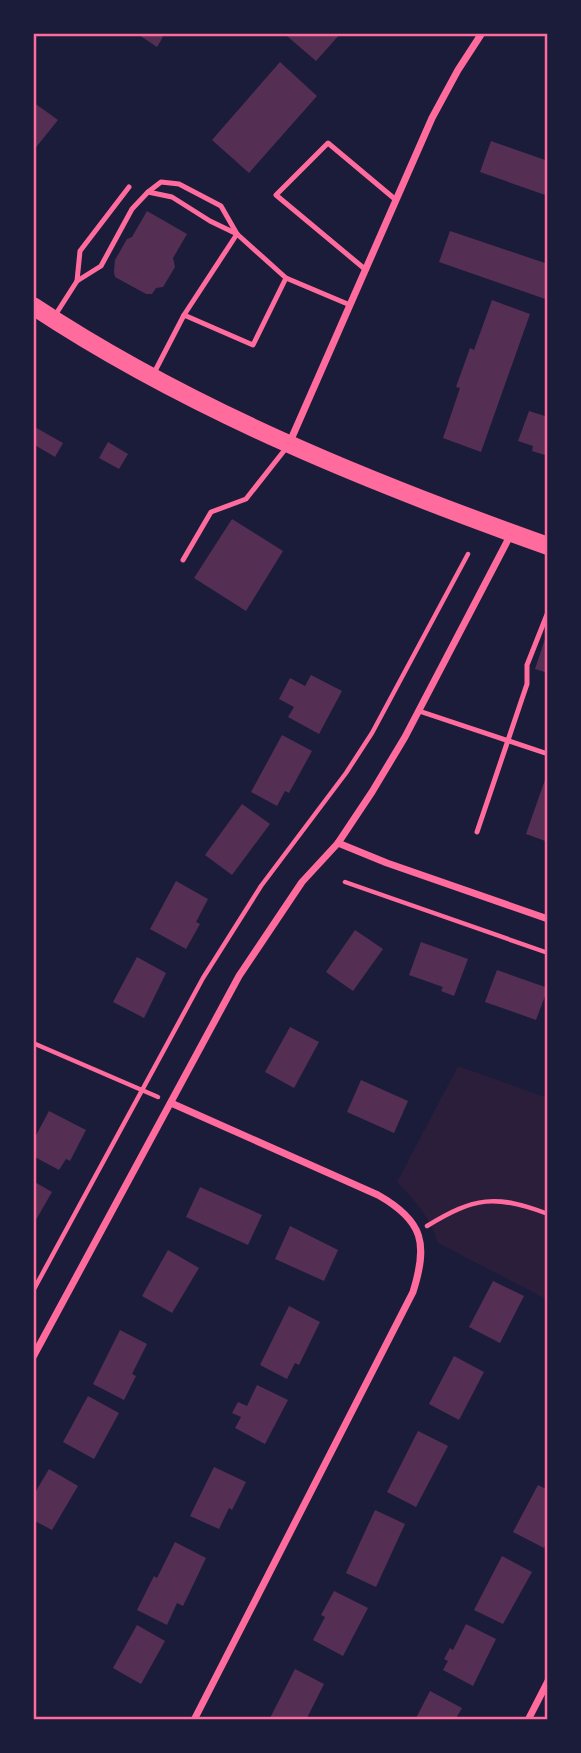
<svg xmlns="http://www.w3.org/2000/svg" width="581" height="1753" viewBox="0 0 581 1753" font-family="'Libre Baskerville',serif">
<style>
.green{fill:#2a1e3b}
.building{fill:#542f53}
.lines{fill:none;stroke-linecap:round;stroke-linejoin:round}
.path{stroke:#ff6b9d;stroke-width:4.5}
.service{stroke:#ff6b9d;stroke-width:5}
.minor{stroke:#ff6b9d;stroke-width:7}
.primary{stroke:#ff6b9d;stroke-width:18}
.neatline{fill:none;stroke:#ff6b9d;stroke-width:2.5}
</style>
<rect width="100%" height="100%" fill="#1b1b3a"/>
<path class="green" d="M 458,1066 L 548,1098 L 548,1300 L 438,1243 C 430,1218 416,1201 397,1182 Z"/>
<g class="building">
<polygon points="136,33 158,33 163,37 157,47"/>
<polygon points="289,33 341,33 316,61 287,36"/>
<polygon points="280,62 317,96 249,173 212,140"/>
<polygon points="33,102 58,120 33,151"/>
<polygon points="491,141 548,161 548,196 480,172"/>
<polygon points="147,211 187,234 173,258 175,267 163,287 156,288 152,294 146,294 115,277 114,272 115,260 127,239 132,237"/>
<polygon points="450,231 548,264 548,300 439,262"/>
<polygon points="492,300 530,314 481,452 443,438 460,388 456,387 470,348 474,350"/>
<polygon points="529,411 548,417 548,456 532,451 533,446 518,441"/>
<polygon points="33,426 63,443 55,457 33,444"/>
<polygon points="108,442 128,454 119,469 99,458"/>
<polygon points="232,519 283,551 246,611 194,578"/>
<polygon points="547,633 548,633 548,673 535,669"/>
<polygon points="311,675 342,691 319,734 288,717 294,707 279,699 290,678 305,686"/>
<polygon points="282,735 312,751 289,793 285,791 277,806 251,792"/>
<polygon points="547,774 548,774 548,842 526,834"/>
<polygon points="242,804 270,824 232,875 205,855"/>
<polygon points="176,881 208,899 196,922 200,924 186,949 150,929"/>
<polygon points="355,930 383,949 353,991 326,972"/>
<polygon points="421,942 468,959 454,996 441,991 443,987 409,975"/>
<polygon points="137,957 166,973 144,1018 113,1002"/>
<polygon points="497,970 548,988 536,1020 485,1002"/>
<polygon points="290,1027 319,1042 294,1088 265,1072"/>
<polygon points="361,1080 408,1101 394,1133 347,1112"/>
<polygon points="49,1111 86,1130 70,1161 66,1159 59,1170 33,1156 33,1141"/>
<polygon points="33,1181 52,1192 33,1225"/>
<polygon points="200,1187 262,1215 248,1245 186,1217"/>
<polygon points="290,1226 338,1250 324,1281 275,1259"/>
<polygon points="168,1250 199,1268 172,1313 142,1296"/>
<polygon points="493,1281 524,1296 500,1343 469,1327"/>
<polygon points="289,1306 320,1322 299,1365 295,1363 287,1379 260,1365"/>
<polygon points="120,1330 147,1344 132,1374 136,1376 124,1400 93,1384"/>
<polygon points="454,1356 484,1372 459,1420 429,1404"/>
<polygon points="257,1385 288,1400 265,1444 235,1428 241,1417 232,1413 238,1402 247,1406"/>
<polygon points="88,1396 119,1413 94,1459 63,1442"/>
<polygon points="418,1431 448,1446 416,1507 387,1492"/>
<polygon points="214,1467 246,1482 232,1510 229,1508 219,1529 190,1516"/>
<polygon points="49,1469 78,1486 52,1530 33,1520 33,1496"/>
<polygon points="538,1485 548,1490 548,1541 544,1548 513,1532"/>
<polygon points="375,1510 405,1524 376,1587 346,1573"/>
<polygon points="175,1542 206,1558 183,1606 177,1603 167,1625 137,1610 154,1576 157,1578"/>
<polygon points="502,1556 532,1572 503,1624 474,1610"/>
<polygon points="334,1591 368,1608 343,1656 313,1640 325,1617 321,1615"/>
<polygon points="466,1624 496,1639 473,1686 443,1670 448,1661 444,1659 450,1648 453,1650"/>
<polygon points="137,1625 165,1641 141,1684 113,1668"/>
<polygon points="295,1669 324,1684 306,1720 269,1720"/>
<polygon points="430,1691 462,1708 455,1720 415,1720"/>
</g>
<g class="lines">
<g class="path">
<polyline points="345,882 548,953"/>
<polyline points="33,1043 158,1097"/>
<path d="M 427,1226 C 474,1197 496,1194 548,1214"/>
<polyline points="33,1291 203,978 261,886 346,773 372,733 468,554"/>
</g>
<g class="service">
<polyline points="148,192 172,197 210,221 237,234"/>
<polyline points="366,270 276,195 328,143 396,200"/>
<polyline points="77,281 80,251 129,187"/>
<polyline points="184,315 253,345 286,278"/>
<polyline points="54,317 77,281 101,266 132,209 148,192 161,182 179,184 221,206 237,234"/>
<polyline points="154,373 184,315 237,234 286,278 350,305"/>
<polyline points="183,560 211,512 246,499 287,447"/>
<polyline points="419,711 548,754"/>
<polyline points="477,832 527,684 527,665 548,612"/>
</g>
<g class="minor">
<polyline points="289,444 432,118 458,70 482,33"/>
<polyline points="338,843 387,863 548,919"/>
<path d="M 171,1103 L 378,1195 C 424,1221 428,1244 413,1292 L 194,1720"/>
<polyline points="33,1357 239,976 302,882 338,843 372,792 405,737 511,534"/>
<polyline points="528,1720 548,1681"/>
</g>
<path class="primary" d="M 33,306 C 190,410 371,483 548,546"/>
</g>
<rect width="581" height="1753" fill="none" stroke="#1b1b3a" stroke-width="70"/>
<rect x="35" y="35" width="511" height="1683" class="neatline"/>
</svg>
